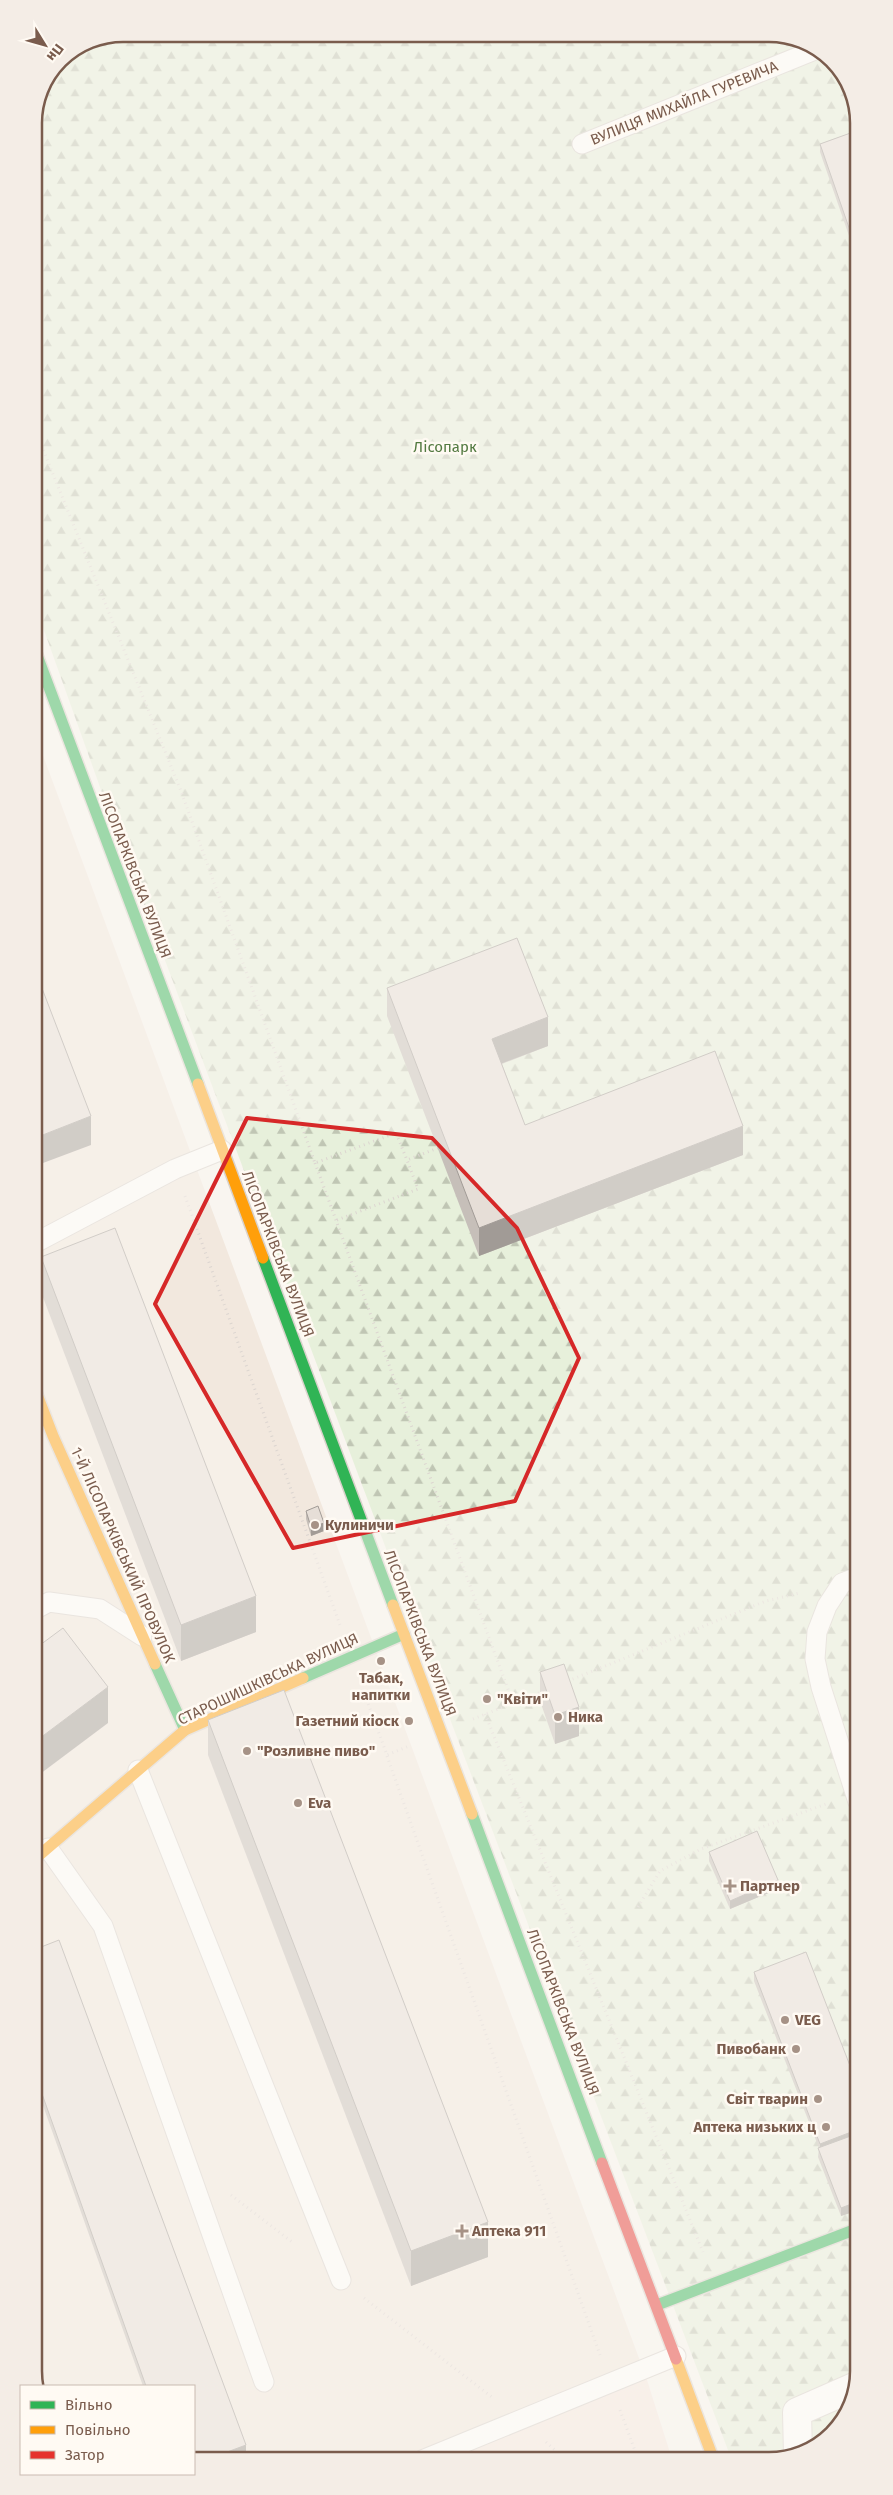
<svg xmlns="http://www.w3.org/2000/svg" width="893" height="2495" viewBox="0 0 893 2495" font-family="'Fira Sans',sans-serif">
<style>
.residential{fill:#f2e8de}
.commercial{fill:#f6e8e1}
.forest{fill:url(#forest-firs)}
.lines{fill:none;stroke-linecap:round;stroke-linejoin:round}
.lane-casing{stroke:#d7d1cb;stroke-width:21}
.street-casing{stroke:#d7d1cb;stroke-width:30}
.fast-casing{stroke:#d9d2cb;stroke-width:14}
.slow-casing{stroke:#d9d2cb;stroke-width:14}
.jam-casing{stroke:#d9d2cb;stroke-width:14}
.path{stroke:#dcd5d0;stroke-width:3;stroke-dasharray:1 4;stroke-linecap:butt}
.lane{stroke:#fefefd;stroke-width:19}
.street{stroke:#fefefd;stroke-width:28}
.fast{stroke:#30b455;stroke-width:11}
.slow{stroke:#ff9f0a;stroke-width:11}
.jam{stroke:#e5322d;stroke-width:11}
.wall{fill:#c6bfb9}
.shaded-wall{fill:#a19b96}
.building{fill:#e6ded7;stroke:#a19b96}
.marked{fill:none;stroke:#d62828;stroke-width:4;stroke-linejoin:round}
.poi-dot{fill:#a69286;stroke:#fffaf3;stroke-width:2}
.labels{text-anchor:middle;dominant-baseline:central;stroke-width:5;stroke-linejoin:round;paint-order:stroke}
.street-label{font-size:15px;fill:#7a5c4d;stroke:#fffaf3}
.park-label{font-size:15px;fill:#537a41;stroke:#fffaf3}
.poi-label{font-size:15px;font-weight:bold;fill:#7a5c4d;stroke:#fffaf3;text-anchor:start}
.rim{fill:none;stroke:#7a5c4d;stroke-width:2.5}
</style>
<defs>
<pattern id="forest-firs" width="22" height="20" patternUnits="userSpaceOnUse" patternTransform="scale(1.25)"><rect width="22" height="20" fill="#e7f0db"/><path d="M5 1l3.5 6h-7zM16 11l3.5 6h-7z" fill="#c0c6b4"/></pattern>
</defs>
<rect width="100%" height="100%" fill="#f9f5f0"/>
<polygon class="residential" points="35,734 646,2377 434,2460 194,2461 194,2386 37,2386"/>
<polygon class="commercial" points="646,2377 672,2459 434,2460"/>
<polygon class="forest" points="123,34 776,34 829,56 856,100 859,2372 841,2426 793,2458 731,2458 450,1719 101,790 35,605 34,118 60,60 89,40"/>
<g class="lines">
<g class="lane-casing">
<g id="lane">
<polyline points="582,144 815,50"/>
<polyline points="35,1243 175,1169 222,1150"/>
<polyline points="858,1577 842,1583 827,1606 817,1632 815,1659 821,1687 858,1802"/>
<polyline points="36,1609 49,1602 100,1609 142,1636"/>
<polyline points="138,1770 341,2280"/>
<polyline points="48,1848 103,1926 264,2382"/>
<polyline points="422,2460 676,2356"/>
</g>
</g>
<g class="street-casing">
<polyline id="street" points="798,2455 797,2412 854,2387"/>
</g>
<g class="fast-casing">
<g id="fast">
<polyline points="35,650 198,1084"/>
<polyline points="263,1258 393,1605"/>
<polyline points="155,1664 185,1730"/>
<polyline points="303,1678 404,1634"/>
<polyline points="472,1814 602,2163"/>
<polyline points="657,2305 859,2228"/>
</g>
</g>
<g class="slow-casing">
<g id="slow">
<polyline points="198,1084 263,1258"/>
<polyline points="36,1392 53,1436 155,1664"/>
<polyline points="393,1605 472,1814"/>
<polyline points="36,1858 185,1730 303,1678"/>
<polyline points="676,2359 713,2458"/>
</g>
</g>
<g class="jam-casing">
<polyline id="jam" points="602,2163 676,2359"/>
</g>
<g class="path">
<polyline points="34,427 181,791 315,1163 396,1133 407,1160"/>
<polyline points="315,1163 513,1703"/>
<polyline points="185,1196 340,1625"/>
<polyline points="337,1220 418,1189 407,1160 438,1148"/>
<polyline points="568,1681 766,1601 800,1593"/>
<polyline points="363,1690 387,1755 409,1746"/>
<polyline points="485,1714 703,2252"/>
<polyline points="473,1719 544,1691"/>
<polyline points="387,1756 600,2355"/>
<polyline points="638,1907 660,1871 701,1849 826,1804"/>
<polyline points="231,2195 292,2242"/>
<polyline points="364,2298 493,2398"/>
<polyline points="620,2410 638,2459"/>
<polyline points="546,2442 565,2459"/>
</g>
<use href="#lane" class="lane"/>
<use href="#street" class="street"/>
<use href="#fast" class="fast"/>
<use href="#slow" class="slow"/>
<use href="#jam" class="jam"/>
</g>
<g class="wall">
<polygon points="856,131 856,256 820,152 820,144"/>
<polygon points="387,988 548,1046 502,1064 525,1125 743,1155 479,1256 387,1016"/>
<polygon points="41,1257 256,1632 181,1661 41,1292"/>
<polygon points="306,1511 324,1531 311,1536 306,1519"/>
<polygon points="540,1672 579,1736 555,1744 540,1701"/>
<polygon points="208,1720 488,2257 411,2286 208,1755"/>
<polygon points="709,1852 778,1889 730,1909 709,1861"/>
<polygon points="36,1949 246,2454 227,2461 194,2461 194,2386 143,2386 36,2086"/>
<polygon points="754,1972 859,2089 859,2210 841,2216 818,2157 819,2148 754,1981"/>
</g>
<g class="shaded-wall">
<polygon points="548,1017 548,1046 492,1067 492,1039"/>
<polygon points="91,1116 91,1145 35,1166 35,1138"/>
<polygon points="743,1126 743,1155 479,1256 479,1228"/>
<polygon points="324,1523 324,1531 311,1536 311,1527"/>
<polygon points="256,1596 256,1632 181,1661 181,1625"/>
<polygon points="108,1687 108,1723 36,1777 36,1741"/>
<polygon points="579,1707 579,1736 555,1744 555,1715"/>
<polygon points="778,1880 778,1889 730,1909 730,1901"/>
<polygon points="859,2129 859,2138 820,2153 820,2144"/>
<polygon points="859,2201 859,2210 841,2216 841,2208"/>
<polygon points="488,2222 488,2257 411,2286 411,2251"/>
<polygon points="246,2445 246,2454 227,2461 203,2461"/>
</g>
<g class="building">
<polygon points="856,131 856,248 820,144"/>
<polygon points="517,938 548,1017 492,1039 525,1125 715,1051 743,1126 479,1228 387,988"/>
<polygon points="35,970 91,1116 35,1138"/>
<polygon points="115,1228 256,1596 181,1625 41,1257"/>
<polygon points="318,1506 324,1523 311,1527 306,1511"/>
<polygon points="63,1628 108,1687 36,1741 36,1648"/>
<polygon points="564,1664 579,1707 555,1715 540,1672"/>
<polygon points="284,1690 488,2222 411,2251 208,1720"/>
<polygon points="757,1831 778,1880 730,1901 709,1852"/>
<polygon points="59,1940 246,2445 203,2461 194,2461 194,2386 146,2386 36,2077 36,1949"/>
<polygon points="806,1952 859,2089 859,2129 820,2144 754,1972"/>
<polygon points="859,2133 859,2201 841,2208 818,2148"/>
</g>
<path d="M0 0H893V2495H0ZM 247,1118 L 432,1138 L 517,1228 L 579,1358 L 515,1501 L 293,1548 L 155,1304 Z" fill="#f9f5f0" fill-opacity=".55" fill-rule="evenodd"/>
<path class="marked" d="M 247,1118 L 432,1138 L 517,1228 L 579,1358 L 515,1501 L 293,1548 L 155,1304 Z"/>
<g class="poi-dot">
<circle cx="315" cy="1525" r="5"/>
<circle cx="381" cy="1661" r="5"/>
<circle cx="487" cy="1699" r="5"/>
<circle cx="558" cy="1717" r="5"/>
<circle cx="409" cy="1721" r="5"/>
<circle cx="247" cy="1751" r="5"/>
<circle cx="298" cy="1803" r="5"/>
<path d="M727.5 1878.5h5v5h5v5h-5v5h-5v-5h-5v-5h5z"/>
<circle cx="785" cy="2020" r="5"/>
<circle cx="796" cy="2049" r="5"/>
<circle cx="818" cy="2099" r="5"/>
<circle cx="826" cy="2127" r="5"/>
<path d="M459.5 2223.5h5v5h5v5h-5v5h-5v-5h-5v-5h5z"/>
</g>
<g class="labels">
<g class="street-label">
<text transform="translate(684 103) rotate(-22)">ВУЛИЦЯ МИХАЙЛА ГУРЕВИЧА</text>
<text transform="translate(135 875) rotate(69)">ЛІСОПАРКІВСЬКА ВУЛИЦЯ</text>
<text transform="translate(278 1254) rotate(69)">ЛІСОПАРКІВСЬКА ВУЛИЦЯ</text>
<text transform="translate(123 1555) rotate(66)">1-Й ЛІСОПАРКІВСЬКИЙ ПРОВУЛОК</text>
<text transform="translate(420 1633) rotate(69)">ЛІСОПАРКІВСЬКА ВУЛИЦЯ</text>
<text transform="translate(268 1679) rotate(-25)">СТАРОШИШКІВСЬКА ВУЛИЦЯ</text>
<text transform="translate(563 2012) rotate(69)">ЛІСОПАРКІВСЬКА ВУЛИЦЯ</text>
</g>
<g class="park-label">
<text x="445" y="447">Лісопарк</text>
</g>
<g class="poi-label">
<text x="325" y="1525">Кулиничи</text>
<text x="381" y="1678" text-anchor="middle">Табак,<tspan x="381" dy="17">напитки</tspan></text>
<text x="497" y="1699">"Квіти"</text>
<text x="568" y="1717">Ника</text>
<text x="399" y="1721" text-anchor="end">Газетний кіоск</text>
<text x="257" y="1751">"Розливне пиво"</text>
<text x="308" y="1803">Eva</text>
<text x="740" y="1886">Партнер</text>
<text x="795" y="2020">VEG</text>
<text x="786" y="2049" text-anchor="end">Пивобанк</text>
<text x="808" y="2099" text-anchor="end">Світ тварин</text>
<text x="816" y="2127" text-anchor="end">Аптека низьких ц</text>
<text x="472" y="2231">Аптека 911</text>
</g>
</g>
<path d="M0 0H893V2495H0ZM123 42H769A81 81 0 0 1 850 123V2371A81 81 0 0 1 769 2452H123A81 81 0 0 1 42 2371V123A81 81 0 0 1 123 42Z" fill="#f4ede6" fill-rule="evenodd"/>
<path class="rim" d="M123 42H769A81 81 0 0 1 850 123V2371A81 81 0 0 1 769 2452H123A81 81 0 0 1 42 2371V123A81 81 0 0 1 123 42Z"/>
<rect x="20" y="2385" width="175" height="90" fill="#fffaf3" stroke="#cabbb1"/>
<rect x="30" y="2401" width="25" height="8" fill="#30b455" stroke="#cabbb1"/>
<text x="65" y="2410" font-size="15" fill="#7a5c4d">Вільно</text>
<rect x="30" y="2426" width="25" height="8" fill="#ff9f0a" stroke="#cabbb1"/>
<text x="65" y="2435" font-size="15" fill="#7a5c4d">Повільно</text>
<rect x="30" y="2451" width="25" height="8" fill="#e5322d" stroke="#cabbb1"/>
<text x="65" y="2460" font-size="15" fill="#7a5c4d">Затор</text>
<g transform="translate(45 45) rotate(127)" stroke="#fffaf3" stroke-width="4" paint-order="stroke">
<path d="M0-4L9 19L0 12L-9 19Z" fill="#7a5c4d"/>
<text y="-8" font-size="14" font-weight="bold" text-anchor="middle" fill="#7a5c4d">Пн</text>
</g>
</svg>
